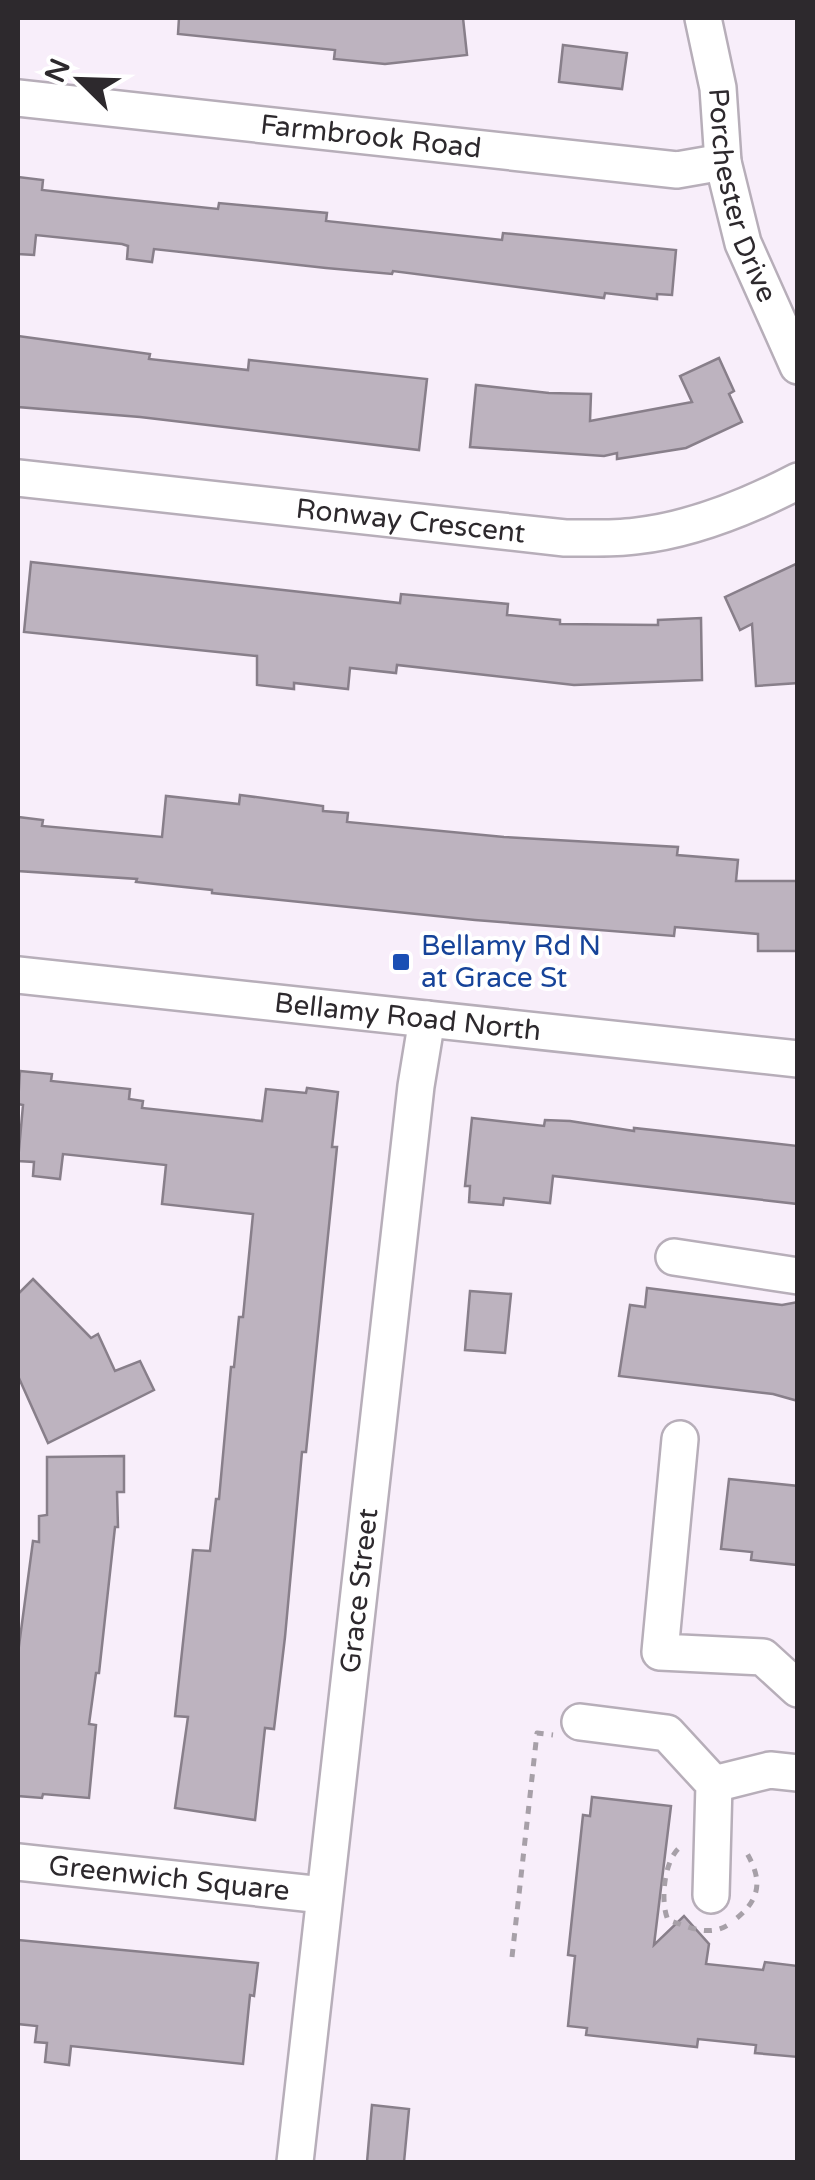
<svg xmlns="http://www.w3.org/2000/svg" width="815" height="2180" viewBox="0 0 815 2180" font-family="'Varela Round',sans-serif">
<style>
.building{fill:#bdb3bf;stroke:#887f8a;stroke-width:2.5}
.lines{fill:none;stroke-linecap:round;stroke-linejoin:round}
.minor-casing{stroke:#b7aeb9;stroke-width:40}
.path{stroke:#a7a0a8;stroke-width:5;stroke-dasharray:8 8;stroke-linecap:butt}
.minor{stroke:#fff;stroke-width:35}
.transit-dot{fill:#1a4fb4;stroke:#fff;stroke-width:4}
.labels{text-anchor:middle;dominant-baseline:central;stroke-width:8;stroke-linejoin:round;paint-order:stroke}
.street-label{font-size:28px;fill:#2d292d;stroke:#fff}
.transit-label{font-size:28px;fill:#164399;stroke:#fff;text-anchor:start}
</style>
<rect width="100%" height="100%" fill="#f8eefa"/>
<g class="building">
<polygon points="179,18 463,18 467,55 385,64 334,59 335,50 178,34"/>
<polygon points="563,45 627,53 622,89 559,82"/>
<polygon points="18,177 43,180 42,190 113,198 218,209 219,203 327,213 326,221 502,240 503,233 676,250 672,295 657,294 657,299 605,293 604,298 393,271 392,274 326,268 154,249 152,262 127,259 128,246 122,244 36,235 34,255 18,254"/>
<polygon points="18,336 150,354 149,359 248,370 249,360 427,379 419,450 140,417 18,407"/>
<polygon points="719,358 734,391 729,394 742,422 686,448 617,459 617,453 604,456 470,447 476,385 549,393 591,394 590,421 692,402 680,376"/>
<polygon points="31,562 400,603 401,594 508,604 507,615 560,620 560,624 658,625 658,620 701,618 702,680 574,685 397,665 396,673 350,668 348,689 294,683 294,689 257,685 257,656 24,632"/>
<polygon points="798,563 798,683 756,686 752,624 740,630 725,597"/>
<polygon points="240,795 323,806 323,811 348,813 347,822 504,837 678,847 677,855 738,860 736,881 798,881 798,951 758,951 758,934 675,927 674,936 475,920 212,893 212,890 136,882 137,879 18,871 18,817 43,820 42,826 162,837 166,796 239,804"/>
<polygon points="20,1071 52,1074 51,1081 130,1089 129,1099 143,1101 142,1108 262,1121 266,1089 306,1093 307,1088 338,1092 332,1147 337,1147 306,1452 302,1452 285,1637 274,1729 265,1728 255,1820 175,1808 188,1717 175,1716 193,1550 210,1551 216,1499 219,1499 231,1367 234,1367 239,1317 243,1317 253,1214 162,1204 166,1165 63,1154 60,1179 33,1176 34,1162 18,1161 23,1105 18,1104"/>
<polygon points="472,1118 544,1126 545,1120 570,1121 634,1131 634,1128 798,1146 798,1204 553,1176 550,1203 504,1198 503,1205 469,1202 470,1186 465,1186"/>
<polygon points="33,1279 91,1338 98,1334 115,1371 140,1361 154,1390 48,1443 18,1376 18,1294"/>
<polygon points="647,1288 782,1305 798,1302 798,1401 773,1394 619,1376 630,1305 645,1307"/>
<polygon points="470,1291 511,1294 505,1353 465,1350"/>
<polygon points="124,1456 124,1492 117,1492 118,1527 115,1527 99,1673 96,1673 89,1724 96,1725 89,1798 43,1794 42,1798 18,1796 18,1653 33,1541 39,1542 39,1516 47,1515 47,1457"/>
<polygon points="729,1479 798,1486 798,1565 751,1560 752,1552 721,1549"/>
<polygon points="592,1797 671,1806 654,1945 684,1916 709,1944 706,1964 763,1970 765,1962 798,1966 798,2057 755,2053 756,2045 698,2039 697,2047 586,2035 587,2028 568,2026 575,1956 568,1955 583,1815 590,1816"/>
<polygon points="18,1940 258,1963 254,1996 250,1995 243,2064 71,2046 69,2065 45,2062 47,2043 35,2042 37,2026 18,2024"/>
<polygon points="372,2105 409,2109 404,2162 367,2162"/>
</g>
<g class="lines">
<g class="minor-casing">
<g id="minor">
<path id="s1" d="M 703,18 L 718,88 L 723,162 L 743,243 L 798,366"/>
<path id="s2" d="M 18,98 L 677,170 L 723,162"/>
<path id="s3" d="M 18,478 L 565,538 C 589,538 613,539 636,536 C 691,530 748,507 798,481"/>
<path id="s4" d="M 18,975 L 798,1059"/>
<polyline points="674,1257 798,1276"/>
<polyline points="680,1439 660,1652 763,1657 798,1689"/>
<polyline points="580,1722 667,1733 714,1784 711,1895"/>
<polyline points="714,1784 770,1770 798,1773"/>
<path id="s5" d="M 18,1862 L 323,1895"/>
<path id="s6" d="M 295,2162 L 416,1086 L 427,1019"/>
</g>
</g>
<g class="path">
<path d="M 678,1849 C 664,1863 660,1902 668,1920 C 689,1927 708,1937 728,1925"/>
<path d="M 737,1918 C 762,1897 762,1878 745,1850"/>
<polyline points="512,1957 537,1733 553,1735"/>
</g>
<use href="#minor" class="minor"/>
</g>
<rect class="transit-dot" x="391" y="952" width="20" height="20" rx="5"/>
<g class="labels">
<g class="street-label">
<text stroke="none"><textPath href="#s2" startOffset="355">Farmbrook Road</textPath></text>
<text stroke="none"><textPath href="#s1" startOffset="182">Porchester Drive</textPath></text>
<text stroke="none"><textPath href="#s3" startOffset="395">Ronway Crescent</textPath></text>
<text stroke="none"><textPath href="#s4" startOffset="392">Bellamy Road North</textPath></text>
<text stroke="none"><textPath href="#s6" startOffset="575">Grace Street</textPath></text>
<text stroke="none"><textPath href="#s5" startOffset="152">Greenwich Square</textPath></text>
</g>
<g class="transit-label">
<text x="421" y="946">Bellamy Rd N<tspan x="421" dy="32">at Grace St</tspan></text>
</g>
</g>
<rect width="815" height="2180" fill="none" stroke="#2d292d" stroke-width="40"/>
<g transform="translate(80 80) rotate(293)" stroke="#ffffff" stroke-width="8" paint-order="stroke">
<path d="M0-8L18 38L0 25L-18 38Z" fill="#2d292d"/>
<text y="-15" font-size="28" font-weight="bold" text-anchor="middle" fill="#2d292d">N</text>
</g>
</svg>
